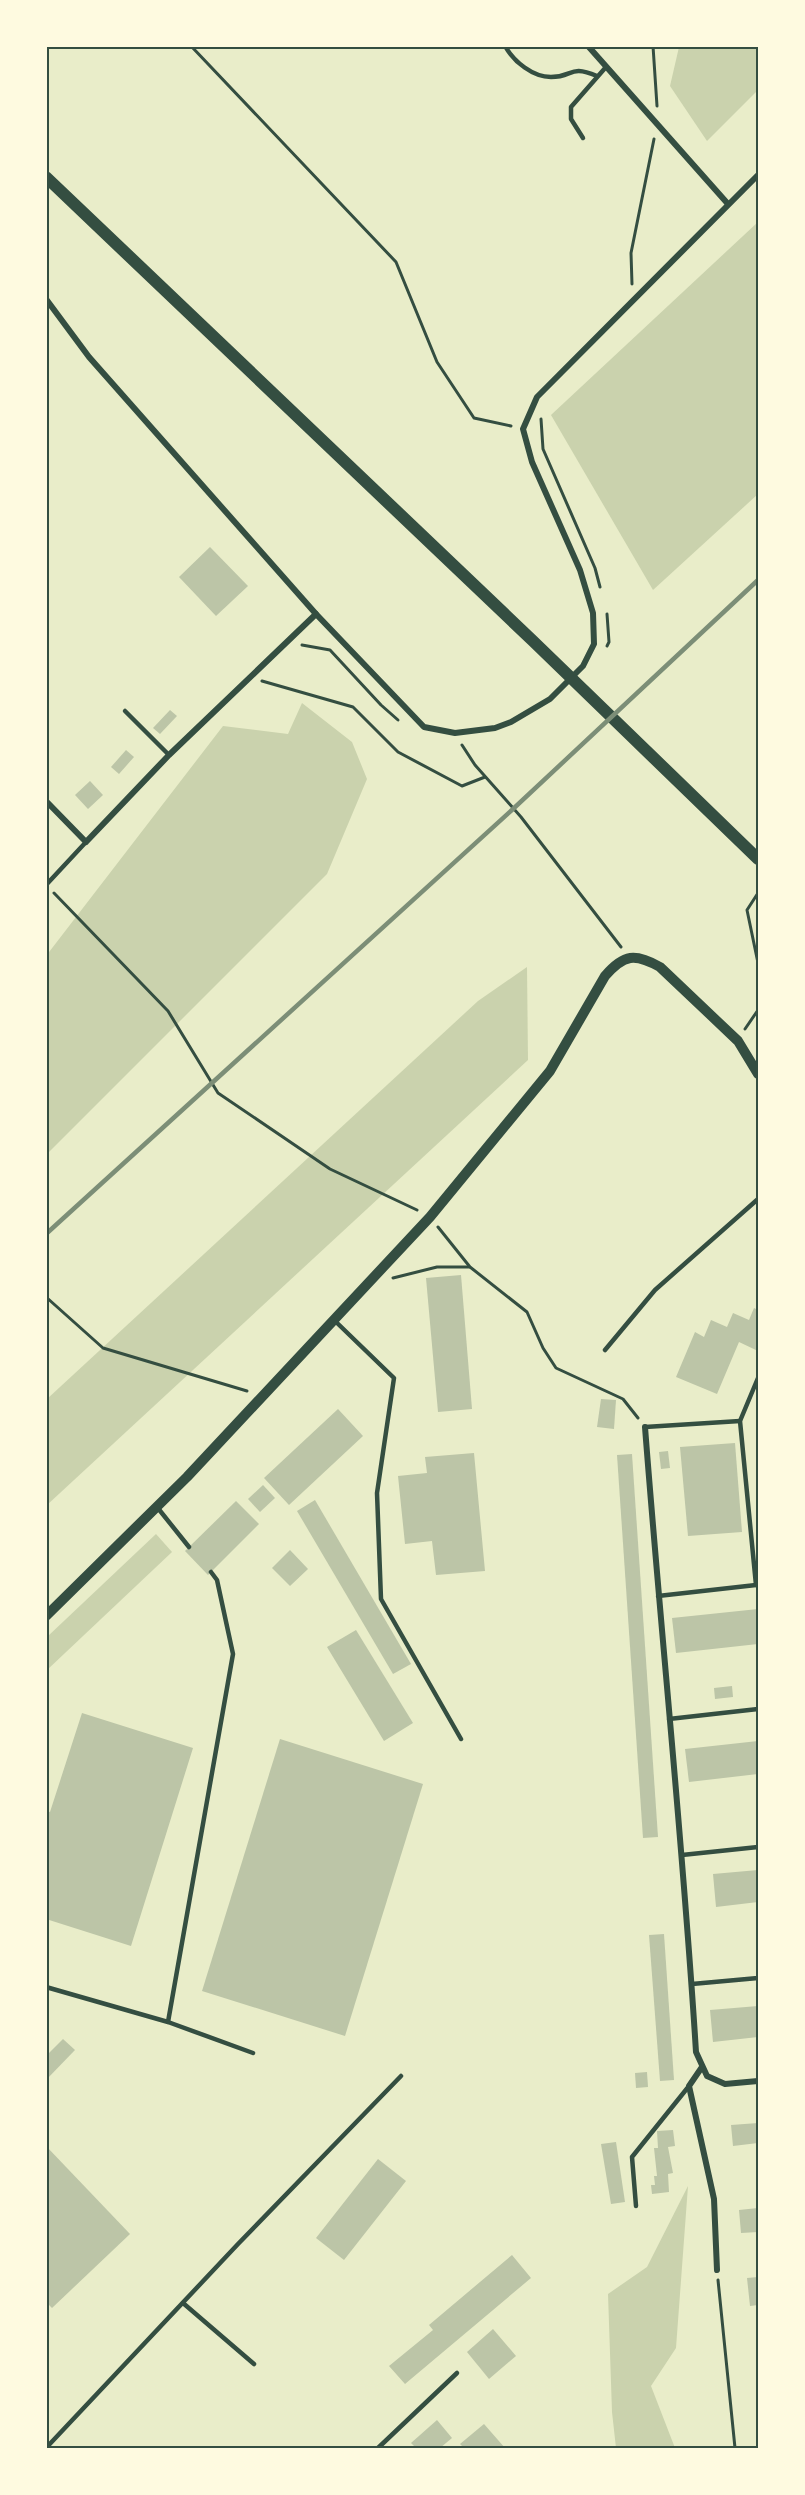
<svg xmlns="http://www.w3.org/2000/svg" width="805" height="2495" viewBox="0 0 805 2495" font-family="'DejaVu Sans',sans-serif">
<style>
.green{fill:#cad2ad}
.building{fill:#bcc5a7}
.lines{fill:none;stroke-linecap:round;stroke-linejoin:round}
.path{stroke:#344e41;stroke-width:3}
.service{stroke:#344e41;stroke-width:4.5}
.minor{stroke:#344e41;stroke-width:6}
.tertiary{stroke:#344e41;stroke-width:10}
.secondary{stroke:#344e41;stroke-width:12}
.rail{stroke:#7c8e77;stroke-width:4.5}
.neatline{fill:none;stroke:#344e41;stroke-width:2}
</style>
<rect width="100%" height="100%" fill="#e9edc9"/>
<g class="green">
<polygon points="679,47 758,47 758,90 707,141 670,86"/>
<polygon points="758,222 758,494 653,590 551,415"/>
<polygon points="302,703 352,742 367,779 327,874 47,1154 46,956 223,726 288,734"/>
<polygon points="527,967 528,1060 47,1505 47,1399 478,1001"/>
<polygon points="156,1534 172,1552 47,1670 47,1637"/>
<polygon points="688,2186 676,2348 651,2386 675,2448 616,2448 612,2412 608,2294 647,2267"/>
</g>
<g class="building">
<polygon points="210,547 248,586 216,616 179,577"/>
<polygon points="170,710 177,716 160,734 153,728"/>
<polygon points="126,750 134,757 119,774 111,767"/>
<polygon points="90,781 103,795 88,809 75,795"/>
<polygon points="461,1275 472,1409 438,1412 426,1278"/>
<polygon points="754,1308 758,1310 758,1351 739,1342 717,1394 676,1377 695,1332 704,1337 711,1320 727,1327 733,1313 749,1320"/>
<polygon points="601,1399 616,1400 614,1429 597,1427"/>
<polygon points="338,1409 363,1436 289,1505 264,1478"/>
<polygon points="735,1443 742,1532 688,1536 680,1447"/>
<polygon points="668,1451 670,1468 661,1469 659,1452"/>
<polygon points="474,1453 485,1571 436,1575 432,1541 405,1544 398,1476 427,1473 425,1457"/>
<polygon points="632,1454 658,1837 643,1838 617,1455"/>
<polygon points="263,1485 275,1498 260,1512 248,1499"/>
<polygon points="315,1500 411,1664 393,1674 297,1511"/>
<polygon points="236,1501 259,1524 208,1575 185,1551"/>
<polygon points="290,1550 308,1569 290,1586 272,1568"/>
<polygon points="758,1609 758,1644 676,1653 672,1618"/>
<polygon points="356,1630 413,1723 384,1741 327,1647"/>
<polygon points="732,1686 733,1697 715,1699 714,1688"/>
<polygon points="82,1713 193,1748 131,1946 46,1919 46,1811 50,1812"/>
<polygon points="280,1739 423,1784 345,2036 202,1991"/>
<polygon points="758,1741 758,1774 689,1782 685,1749"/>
<polygon points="758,1870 758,1902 716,1907 713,1874"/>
<polygon points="664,1934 674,2080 660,2081 649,1935"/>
<polygon points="758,2006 758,2037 713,2042 710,2010"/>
<polygon points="63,2039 75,2050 46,2080 46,2056"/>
<polygon points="647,2072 648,2087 636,2088 635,2073"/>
<polygon points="758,2123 758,2143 733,2146 731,2125"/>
<polygon points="673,2130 675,2146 668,2147 673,2173 668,2174 669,2192 652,2194 651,2185 655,2185 654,2176 657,2176 654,2148 658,2148 657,2131"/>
<polygon points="616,2142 625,2202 611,2204 601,2144"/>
<polygon points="46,2146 130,2234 52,2308 46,2302"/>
<polygon points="378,2159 406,2181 344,2260 316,2238"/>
<polygon points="758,2208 758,2232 741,2233 739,2210"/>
<polygon points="512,2255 531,2278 405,2384 389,2366 433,2330 429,2325"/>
<polygon points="758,2277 758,2305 750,2306 747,2278"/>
<polygon points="493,2329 516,2356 489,2379 467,2352"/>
<polygon points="437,2420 452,2438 440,2448 416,2448 411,2443"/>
<polygon points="484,2424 505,2448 464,2448 460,2444"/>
</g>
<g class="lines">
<g class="path">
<polyline points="191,46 396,262 437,362 474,418 511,426"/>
<polyline points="653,46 657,106"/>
<polyline points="632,284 631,253 654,139"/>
<polyline points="541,419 543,449 595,568 600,587"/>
<polyline points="607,614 609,642 607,646"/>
<polyline points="302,645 330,650 381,705 398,720"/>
<polyline points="262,681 353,707 398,752 462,786 485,777"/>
<polyline points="462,745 475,765 521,817 621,947"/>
<polyline points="54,893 168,1011 218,1093 330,1169 417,1210"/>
<polyline points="758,893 747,910 758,963"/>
<polyline points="745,1029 758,1010"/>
<polyline points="438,1227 470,1267 527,1312 543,1348 556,1368 623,1399 638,1418"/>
<polyline points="393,1278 437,1267 469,1267"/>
<polyline points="46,1297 103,1348 247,1391"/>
<polyline points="718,2280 735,2448"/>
</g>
<g class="service">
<path d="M 505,46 C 514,62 533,77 551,77 C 574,77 569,64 597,76"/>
<polyline points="583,138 571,119 571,107 606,67"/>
<polyline points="125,711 169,755"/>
<polyline points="46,885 86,842"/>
<polyline points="334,1320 394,1378 377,1493 381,1599 461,1739"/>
<polyline points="605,1350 655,1290 758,1199"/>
<polyline points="645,1427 740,1421"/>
<polyline points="157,1507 189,1547"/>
<polyline points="756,1585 740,1421 758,1378"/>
<polyline points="658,1596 756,1585"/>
<polyline points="669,1719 758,1709"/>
<polyline points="682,1855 758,1847"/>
<polyline points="692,1984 758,1978"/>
<polyline points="46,1987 168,2022 233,1654 217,1580 211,1572"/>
<polyline points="168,2022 253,2053"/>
<polyline points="636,2206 632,2157 689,2086"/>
<polyline points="183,2303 254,2364"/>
<polyline points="46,2448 238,2244 401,2076"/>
<polyline points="378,2448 457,2373"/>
</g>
<g class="minor">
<polyline points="588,46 728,204"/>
<polyline points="46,299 89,357 316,614 424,727 455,733 495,728 511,722 550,699 583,666 594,644 593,613 580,570 532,462 523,429 537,397 758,175"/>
<polyline points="46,801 86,842 169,755 316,614"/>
<path d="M 645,1427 C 661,1635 683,1843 696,2052 L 707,2076 L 725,2084 L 758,2081"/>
<polyline points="702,2067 689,2086 714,2199 717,2270"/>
</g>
<path class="tertiary" d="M 46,1616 L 187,1477 L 430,1217 L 550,1071 L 605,976 C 624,954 635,953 660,967 L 738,1041 L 758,1074"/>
<polyline class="secondary" points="46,177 533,641 758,859"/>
<polyline class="rail" points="46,1234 513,809 758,580"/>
</g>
<rect width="805" height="2495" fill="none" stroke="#fefae0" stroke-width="96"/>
<rect x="48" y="48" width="709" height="2399" class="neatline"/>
</svg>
